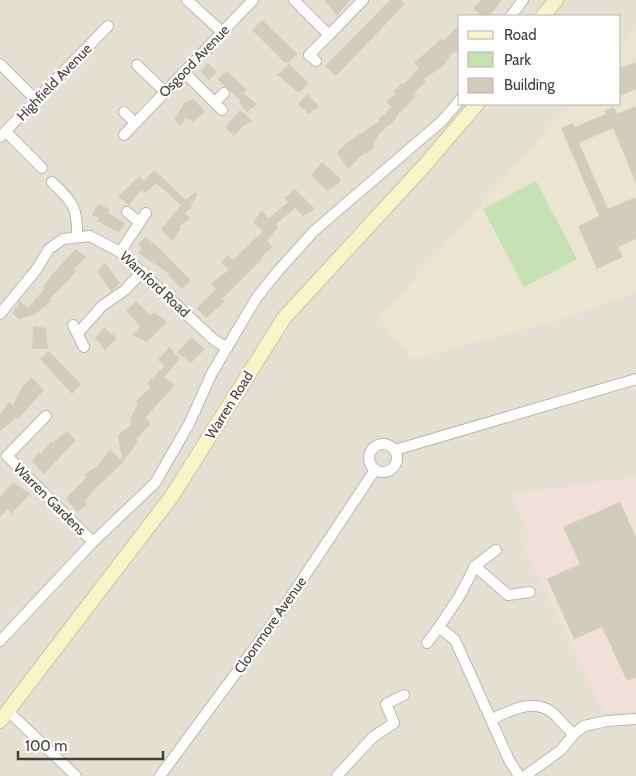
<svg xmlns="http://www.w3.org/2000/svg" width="636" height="776" viewBox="0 0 636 776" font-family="Cabin,sans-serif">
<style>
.residential{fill:#e4e1d4;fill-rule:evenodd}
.education{fill:#e9e5d1}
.medical{fill:#f1e0da}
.green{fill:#c6e2b2}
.building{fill:#d1ccbc}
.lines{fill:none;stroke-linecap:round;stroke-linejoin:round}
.street-casing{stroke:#bbb8a9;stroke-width:12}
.secondary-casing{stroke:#ccc699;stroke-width:16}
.street{stroke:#fff;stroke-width:10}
.secondary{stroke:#f9f3c8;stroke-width:14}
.labels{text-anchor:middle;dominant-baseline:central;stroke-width:4.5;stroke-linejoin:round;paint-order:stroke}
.street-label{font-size:14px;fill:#434036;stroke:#fff}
</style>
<rect width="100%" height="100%" fill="#f1efe6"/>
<path class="residential" d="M 0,0 L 636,0 L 636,776 L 0,776 ZM 460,16 L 620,16 L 620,104 L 460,104 Z"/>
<polygon class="education" points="636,27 636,292 561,319 413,359 379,319 571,104 620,104 620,47"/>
<polygon class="medical" points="634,477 636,481 636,712 605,714 523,545 530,537 512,494"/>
<polygon class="green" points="536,181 577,259 524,287 483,209"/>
<g class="building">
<polygon points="324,0 350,0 337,16"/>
<polygon points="390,0 400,0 405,4 336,76 325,66"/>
<polygon points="481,0 502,0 489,16 483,16 473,9"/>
<polygon points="262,20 298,54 286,64 252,30"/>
<polygon points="460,24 460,49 455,53 454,51 443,66 424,79 426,82 414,93 416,96 395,118 396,119 381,132 373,144 375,146 366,154 365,152 348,169 337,153 346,143 380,121 378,120 392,107 386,102 396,94 393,92 402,83 404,84 419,68 414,63 441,39 443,41"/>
<polygon points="636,62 636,89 620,96 620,68"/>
<polygon points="208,63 217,72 209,80 200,71"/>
<polygon points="289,64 309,83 299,93 277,75"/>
<polygon points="227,71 247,90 243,93 257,104 247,112 239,103 241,101 217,79"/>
<polygon points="307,94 319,106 309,114 298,104"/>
<polygon points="194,99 205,112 193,122 186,118 180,126 174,119 185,102"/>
<polygon points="636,106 636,183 613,128 579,143 608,209 636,197 636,239 618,247 623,257 597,269 578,226 599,216 561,128 573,123 575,127 606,114 604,111 614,107 617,114"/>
<polygon points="240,110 253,121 243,126 234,136 225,127"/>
<polygon points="322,162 340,178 340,182 327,191 311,175"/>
<polygon points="154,170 186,200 195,192 198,194 191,205 192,207 185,213 190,218 179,227 181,229 172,241 161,229 181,205 156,183 145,193 141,190 129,205 118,197 139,176 144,181"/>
<polygon points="295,189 315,209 303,216 295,208 276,224 278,227 267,241 273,247 262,256 263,258 222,299 225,302 206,318 196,308 216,289 211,283 229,270 221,263 227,255 233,260 263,231 253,222 262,211 269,218 288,202 284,198"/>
<polygon points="98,204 110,209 108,213 125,223 119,233 97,221 99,218 92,215"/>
<polygon points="146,237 159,248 191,281 182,289 168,275 170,274 138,253 142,249 138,244"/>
<polygon points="75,249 86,257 74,269 76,271 68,281 50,298 52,301 34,315 19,319 12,313 20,301 28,308 45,288 43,287 51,276"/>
<polygon points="105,263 120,283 111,292 97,271"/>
<polygon points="136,301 150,315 154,312 167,322 147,342 132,335 140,326 126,311"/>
<polygon points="33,326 46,328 48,349 32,349"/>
<polygon points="104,328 117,338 105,350 95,338"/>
<polygon points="191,337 205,349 191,363 177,353"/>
<polygon points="169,347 180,359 164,377 175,385 145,418 151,423 136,440 138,442 122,463 95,489 85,501 88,504 77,513 66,498 87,477 84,475 97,466 110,450 122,460 118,435 131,425 130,420 138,404 135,402 151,387 147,383 165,366 158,360"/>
<polygon points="49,351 81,384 72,394 40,359"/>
<polygon points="32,378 44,390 18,419 16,418 0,431 0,414 9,402 13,405 23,385"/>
<polygon points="67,431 76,440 44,474 32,461 39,452 41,454 51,441 52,443"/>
<polygon points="13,482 30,494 11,514 8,509 0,517 0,497"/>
<polygon points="620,502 636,537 636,677 627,681 602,627 574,639 547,579 580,564 563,527"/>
</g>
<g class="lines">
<g class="street-casing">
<g id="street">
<polyline points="187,0 222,32"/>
<polyline points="294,0 329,35 363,0"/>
<polyline points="511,16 523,0"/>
<polyline points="316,61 309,55 329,35"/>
<polyline points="0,64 36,100"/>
<polyline points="137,65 165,92"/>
<polyline points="184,72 222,110"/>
<polyline points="215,102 224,93"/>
<polyline points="124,112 135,123"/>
<polyline points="6,132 42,168"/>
<polyline points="124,135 253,0"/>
<polyline points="0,137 108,26"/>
<path d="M 52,182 C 72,201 78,207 77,236"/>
<polyline points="127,212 139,222"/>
<polyline points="120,252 146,213"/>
<polyline points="0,314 36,270 49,249 63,239 90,236 120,252 213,339 227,348"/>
<polyline points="73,325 84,347"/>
<polyline points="78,333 102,306 125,290 143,271"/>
<polyline points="46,416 7,456 93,542"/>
<circle cx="383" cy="458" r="14"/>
<polyline points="395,450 636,379"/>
<polyline points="496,550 475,566 459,597 439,627 455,640 509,760 519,776"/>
<polyline points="475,566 508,595 530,592"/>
<polyline points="0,641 93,542 155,483 189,424 212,373 257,297 278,271 314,231 442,121 460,100"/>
<polyline points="427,643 439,627"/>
<polyline points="8,711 76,776"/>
<path d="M 492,719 C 512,710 535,697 554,714 C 561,721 566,728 574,734"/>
<polyline points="160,776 278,616 375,470"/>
<polyline points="337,776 373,737 394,723 386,704 404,695"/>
<polyline points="525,776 561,750 574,734 584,726 607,721 636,719"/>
</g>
</g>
<g class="secondary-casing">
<g id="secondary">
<polyline points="543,16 556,0"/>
<polyline points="0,721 172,496 284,318 424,166 477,104"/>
</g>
</g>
<use href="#street" class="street"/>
<use href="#secondary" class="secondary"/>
</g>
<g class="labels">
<g class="street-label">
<text transform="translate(194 61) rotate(-46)">Osgood Avenue</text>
<text transform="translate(54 82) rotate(-46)">Highfield Avenue</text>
<text transform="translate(155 284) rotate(43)">Warnford Road</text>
<text transform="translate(229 405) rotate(-58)">Warren Road</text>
<text transform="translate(50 499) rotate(45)">Warren Gardens</text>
<text transform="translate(270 625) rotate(-55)">Cloonmore Avenue</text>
</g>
</g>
<rect x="458" y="15" width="162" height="90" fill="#ffffff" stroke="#b4b3af"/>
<rect x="468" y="31" width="25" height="8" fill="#f9f3c8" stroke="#b4b3af"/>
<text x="504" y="40" font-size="15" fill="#434036">Road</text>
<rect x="468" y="52" width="25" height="15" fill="#c6e2b2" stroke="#b4b3af"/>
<text x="504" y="65" font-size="15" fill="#434036">Park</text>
<rect x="468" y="78" width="25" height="15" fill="#d1ccbc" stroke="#b4b3af"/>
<text x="504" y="90" font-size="15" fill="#434036">Building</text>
<path d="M18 751v8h145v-8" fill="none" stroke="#434036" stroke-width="2.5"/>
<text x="25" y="751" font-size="15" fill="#434036" stroke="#ffffff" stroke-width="4" paint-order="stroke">100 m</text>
</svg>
